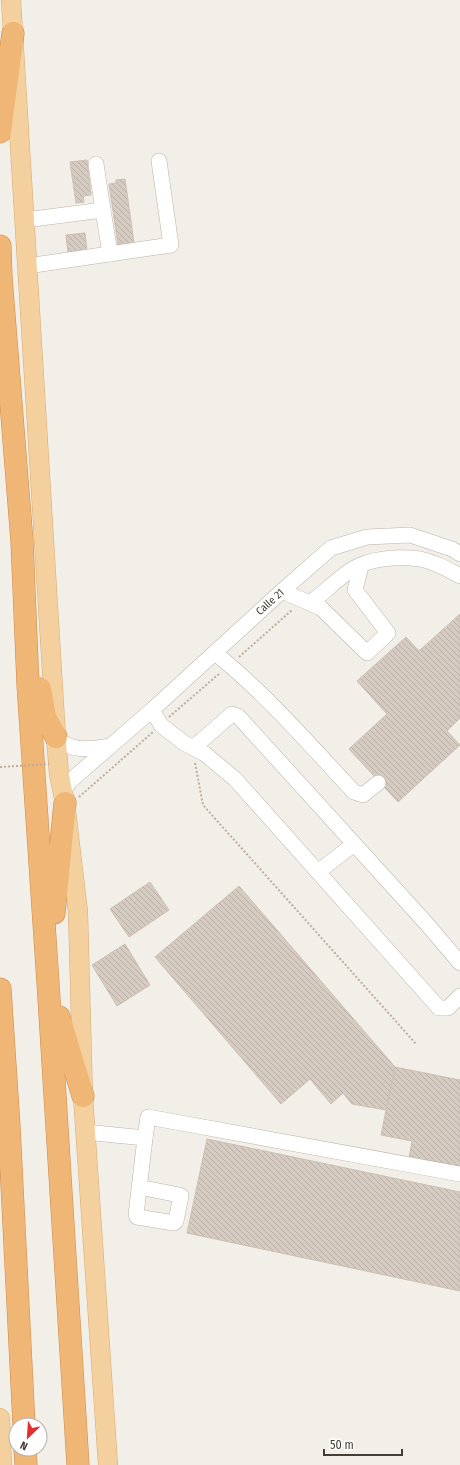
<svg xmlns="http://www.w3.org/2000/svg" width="460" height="1465" viewBox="0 0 460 1465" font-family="'Fira Sans Condensed',sans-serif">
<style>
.building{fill:url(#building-back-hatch);stroke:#cdbfb2}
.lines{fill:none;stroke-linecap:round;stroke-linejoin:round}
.minor-casing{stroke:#bdb4ab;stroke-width:16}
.major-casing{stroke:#d8aa70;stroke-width:20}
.highway-casing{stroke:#ce8946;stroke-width:23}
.path{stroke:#bdae9e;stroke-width:2;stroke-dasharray:2 2;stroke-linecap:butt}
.minor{stroke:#fff;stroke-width:15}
.major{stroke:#f4d09e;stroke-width:19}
.highway{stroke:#f0b675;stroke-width:22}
.path-bridge{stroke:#bdae9e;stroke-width:2;stroke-dasharray:2 2;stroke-linecap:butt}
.labels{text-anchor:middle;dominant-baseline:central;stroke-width:4;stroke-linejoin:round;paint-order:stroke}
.street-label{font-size:11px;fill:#453e37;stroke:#fff}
</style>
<defs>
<pattern id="building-back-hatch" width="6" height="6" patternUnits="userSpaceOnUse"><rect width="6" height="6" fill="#d6cbc1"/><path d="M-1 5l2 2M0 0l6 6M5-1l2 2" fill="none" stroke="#b9afa6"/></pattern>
</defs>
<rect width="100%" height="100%" fill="#f2eee8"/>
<g class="building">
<polygon points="87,160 91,195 83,196 84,202 76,203 70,162"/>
<polygon points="125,179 134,243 118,245 109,184 116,183 116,180"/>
<polygon points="85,233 87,251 68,253 66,235"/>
<polygon points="460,614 460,718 447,731 460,745 398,802 349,749 387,714 357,681 406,637 419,651"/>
<polygon points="150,882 169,910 129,937 110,909"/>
<polygon points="239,886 395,1067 386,1110 352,1104 343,1093 331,1104 310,1079 281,1104 155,957"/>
<polygon points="125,944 150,985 117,1006 92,965"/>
<polygon points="395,1067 460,1080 460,1169 409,1158 412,1141 381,1135"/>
<polygon points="207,1139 460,1192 460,1291 187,1233"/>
</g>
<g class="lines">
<g class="minor-casing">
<g id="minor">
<polyline points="103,210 110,254"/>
<polyline points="25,220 103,210 96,164"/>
<polyline points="27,266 171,245 159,161"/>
<polyline points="282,591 321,608 367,653 388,633 355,590 361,566"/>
<path d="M 310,603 C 324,593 337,579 351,570 C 369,558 399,556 420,559 C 435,562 447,569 460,576"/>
<path d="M 215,653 C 266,694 309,744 354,792 L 363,795 L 378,783"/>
<polyline points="152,710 161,725 184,743 205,754 235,779 439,1008 448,1008 460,996"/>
<path d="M 56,737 C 71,753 91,749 110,746"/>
<polyline points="193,748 232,714 238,716 426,923 460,963"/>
<polyline points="63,793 69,782 152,710 282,591 331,548 367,537 410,535 452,549 460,554"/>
<polyline points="318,872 354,844"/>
<polyline points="85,1132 145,1138 148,1117 460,1174"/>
<polyline points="139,1187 179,1195 181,1196 176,1221 174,1223 137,1217 136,1215 145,1138"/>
</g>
</g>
<g class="major-casing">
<g id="major">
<polyline points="11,0 56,737 59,774 65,803 78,912 83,1096 108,1465"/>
<polyline points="0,1418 2,1465"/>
</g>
</g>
<g class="highway-casing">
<g id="highway">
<polyline points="0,132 13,33"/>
<polyline points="0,246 1,277 22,542 28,685 48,983 78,1465"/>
<polyline points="40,689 45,717 56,737"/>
<polyline points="54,913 65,803"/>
<polyline points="0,989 9,1126 24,1425"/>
<polyline points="59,1017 83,1096"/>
<polyline points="25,1449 26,1465"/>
</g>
</g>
<g class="path">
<polyline points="239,657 292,610"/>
<polyline points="169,717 220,673"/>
<polyline points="195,763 203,805 416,1044"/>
<polyline points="79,797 153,732"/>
</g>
<use href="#minor" class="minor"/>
<use href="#major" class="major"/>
<use href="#highway" class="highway"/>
<polyline class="path-bridge" points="0,767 49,764"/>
</g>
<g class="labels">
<g class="street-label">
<text transform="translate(270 602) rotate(-42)">Calle 21</text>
</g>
</g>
<g transform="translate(28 1437) rotate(205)"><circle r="19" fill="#ffffff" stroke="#b5b2af"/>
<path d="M0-3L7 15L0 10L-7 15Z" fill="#e52e2c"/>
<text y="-6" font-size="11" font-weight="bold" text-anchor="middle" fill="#453e37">N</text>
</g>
<path d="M324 1449v6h78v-6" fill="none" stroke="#453e37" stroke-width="2"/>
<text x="330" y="1449" font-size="12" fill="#453e37" stroke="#ffffff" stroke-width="3" paint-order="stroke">50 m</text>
</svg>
